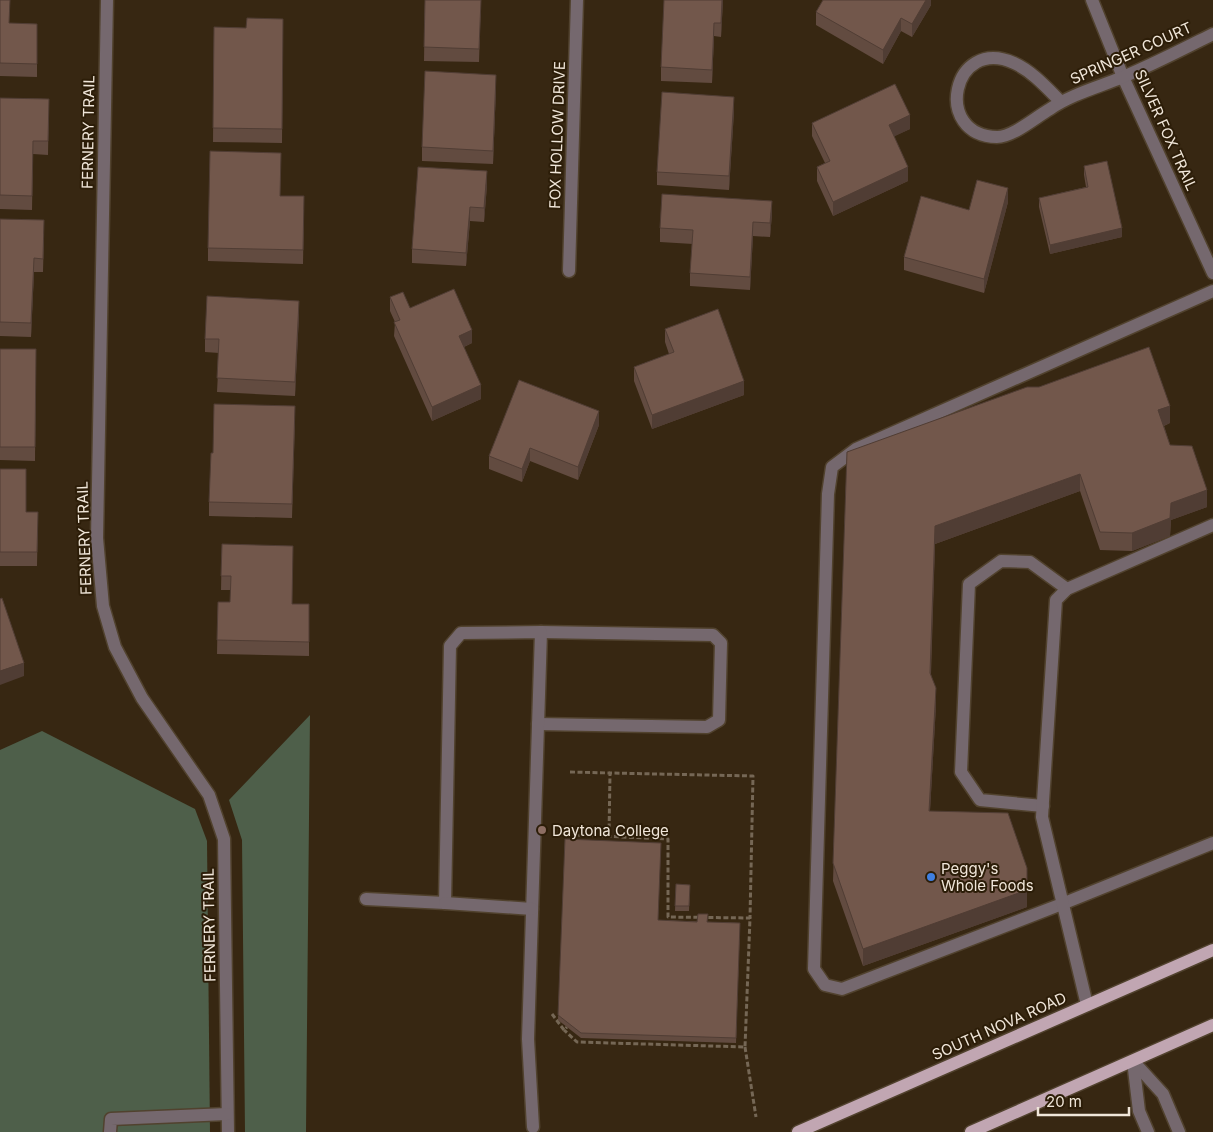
<svg xmlns="http://www.w3.org/2000/svg" width="1213" height="1132" viewBox="0 0 1213 1132" font-family="Inter,sans-serif">
<style>
.forest{fill:#4e5f4a}
.lines{fill:none;stroke-linecap:round;stroke-linejoin:round}
.minor-casing{stroke:#51422e;stroke-width:15}
.major-casing{stroke:#51422e;stroke-width:15}
.path{stroke:#756755;stroke-width:3;stroke-dasharray:5 2.5;stroke-linecap:butt}
.minor{stroke:#75686e;stroke-width:12}
.major{stroke:#c1a6b2;stroke-width:12}
.wall{fill:#624b40}
.shaded-wall{fill:#503d34}
.building{fill:#72574b;stroke:#503d34}
.education-dot{fill:#8d6e63;stroke:#2c1d08;stroke-width:2}
.shop-dot{fill:#3f7fe0;stroke:#2c1d08;stroke-width:2}
.labels{text-anchor:middle;dominant-baseline:central;stroke-width:4;stroke-linejoin:round;paint-order:stroke}
.street-label{font-size:15px;fill:#f0e6d9;stroke:#2c1d08}
.poi-label{font-size:15px;fill:#f0e6d9;stroke:#2c1d08;text-anchor:start}
</style>
<rect width="100%" height="100%" fill="#372712"/>
<g class="forest">
<polygon points="310,715 306,1132 245,1132 242,840 229,800"/>
<polygon points="42,731 195,809 207,841 210,1132 0,1132 0,750"/>
</g>
<g class="lines">
<g class="minor-casing">
<g id="minor">
<polyline points="107,0 97,538 103,606 115,647 142,698 209,795 224,839 228,1132"/>
<polyline points="1092,0 1123,77 1213,273"/>
<path d="M 1061,102 C 1047,88 1032,71 1014,63 C 952,35 932,136 997,137 C 1013,137 1036,117 1050,109 C 1072,94 1099,87 1123,77 C 1154,64 1183,49 1213,34"/>
<polyline points="569,271 577,0"/>
<polyline points="1213,291 856,449 832,467 828,494 814,969 825,985 842,989 1062,904 1213,843"/>
<polyline points="538,724 707,727 719,720 721,643 713,635 541,632"/>
<polyline points="1043,806 980,800 961,772 969,584 1001,561 1030,562 1067,589"/>
<polyline points="366,899 445,903 450,646 461,633 541,632 528,1039 533,1127"/>
<polyline points="445,903 532,909"/>
<polyline points="1087,1005 1042,817 1056,600 1067,589 1213,525"/>
<polyline points="1133,1061 1163,1094 1179,1132"/>
<polyline points="1133,1061 1139,1111 1148,1132"/>
<polyline points="110,1132 111,1119 227,1114"/>
</g>
</g>
<g class="major-casing">
<g id="major">
<polyline points="798,1132 1213,950"/>
<polyline points="971,1132 1213,1025"/>
</g>
</g>
<g class="path">
<polyline points="570,772 610,773"/>
<polyline points="556,836 556,834 668,839 668,917 750,918 745,1047 577,1042 564,1030"/>
<polyline points="609,836 610,773 753,776 750,918"/>
<polyline points="552,1014 564,1030 567,1027"/>
<polyline points="745,1047 756,1117"/>
</g>
<use href="#minor" class="minor"/>
<use href="#major" class="major"/>
</g>
<g class="wall">
<polygon points="0,0 9,23 37,24 37,77 0,76"/>
<polygon points="425,0 481,0 479,62 424,61"/>
<polygon points="723,0 721,37 714,36 712,83 661,81 661,67"/>
<polygon points="931,0 931,5 912,37 901,31 883,64 816,25 816,12"/>
<polygon points="283,19 282,143 213,142 214,27 246,28"/>
<polygon points="496,88 493,164 422,161 422,147"/>
<polygon points="0,98 49,99 48,155 33,154 32,210 0,209"/>
<polygon points="734,111 729,190 657,185 657,172"/>
<polygon points="812,123 910,129 894,136 908,181 833,216 817,181 817,167 825,163 812,136"/>
<polygon points="1084,166 1122,237 1050,254 1039,207 1039,198 1086,187 1084,175"/>
<polygon points="487,185 484,222 470,221 466,266 412,263 412,249"/>
<polygon points="280,196 304,210 303,264 208,261 208,248"/>
<polygon points="1008,202 984,293 904,270 904,257 969,210"/>
<polygon points="772,214 770,237 753,236 750,290 690,286 690,273 693,244 660,242 660,228"/>
<polygon points="0,219 44,234 43,272 34,272 31,337 0,336"/>
<polygon points="390,297 472,343 464,347 481,399 432,421 394,336 395,322 390,311"/>
<polygon points="299,314 295,396 217,392 219,353 205,352 205,339"/>
<polygon points="665,329 744,395 652,429 634,381 634,367 669,354 665,342"/>
<polygon points="0,349 36,349 35,461 0,460"/>
<polygon points="295,419 292,518 209,516 209,502 213,453"/>
<polygon points="1170,423 1164,426 1170,445 1207,507 1171,520 1170,536 1132,551 1100,550 1080,491 935,544 931,674 936,705 930,811 1027,885 1027,907 863,966 833,881 847,452"/>
<polygon points="599,425 578,480 530,461 522,482 489,469 489,456"/>
<polygon points="0,469 26,512 38,512 37,566 0,566"/>
<polygon points="222,544 292,604 309,604 309,656 217,654 218,602 230,602 231,590 221,590"/>
<polygon points="565,839 658,920 740,923 736,1043 581,1038 558,1020"/>
<polygon points="676,884 690,885 689,911 675,911"/>
</g>
<g class="shaded-wall">
<polygon points="722,0 723,0 721,37 721,23"/>
<polygon points="926,0 931,0 931,5 912,37 912,24"/>
<polygon points="901,18 901,31 883,64 883,50"/>
<polygon points="714,23 714,36 712,83 712,70"/>
<polygon points="496,75 496,88 493,164 493,151"/>
<polygon points="734,97 734,111 729,190 729,176"/>
<polygon points="910,115 910,129 889,139 889,125"/>
<polygon points="908,167 908,181 833,216 833,202"/>
<polygon points="487,171 487,185 484,222 484,208"/>
<polygon points="1008,188 1008,202 984,293 984,279"/>
<polygon points="772,201 772,214 770,237 770,223"/>
<polygon points="470,207 470,221 466,266 466,253"/>
<polygon points="753,222 753,236 750,290 750,277"/>
<polygon points="1122,228 1122,237 1050,254 1050,245"/>
<polygon points="34,258 34,272 31,337 31,323"/>
<polygon points="299,301 299,314 295,396 295,382"/>
<polygon points="472,330 472,343 459,349 459,336"/>
<polygon points="744,381 744,395 652,429 652,415"/>
<polygon points="481,385 481,399 432,421 432,407"/>
<polygon points="1170,406 1170,423 1158,428 1158,410"/>
<polygon points="599,411 599,425 578,480 578,467"/>
<polygon points="530,448 530,461 522,482 522,469"/>
<polygon points="1080,474 1080,491 935,544 930,690 935,526"/>
<polygon points="1207,490 1207,507 1171,520 1170,536 1132,551 1132,533 1171,503"/>
<polygon points="24,663 24,676 0,685 0,671"/>
<polygon points="936,688 936,705 929,828 929,811"/>
<polygon points="1027,868 1027,907 863,966 863,949"/>
</g>
<g class="building">
<polygon points="0,0 10,0 9,23 37,24 37,64 0,63"/>
<polygon points="425,0 481,0 479,49 424,47"/>
<polygon points="664,0 722,0 721,23 714,23 712,70 661,67"/>
<polygon points="823,0 926,0 912,24 901,18 883,50 816,12"/>
<polygon points="247,18 283,19 282,129 213,128 214,27 246,28"/>
<polygon points="425,71 496,75 493,151 422,147"/>
<polygon points="895,84 910,115 889,125 908,167 833,202 817,167 830,161 812,123"/>
<polygon points="662,92 734,97 729,176 657,172"/>
<polygon points="0,98 49,99 48,141 33,141 32,196 0,195"/>
<polygon points="210,151 281,153 280,196 304,196 303,250 208,248"/>
<polygon points="1107,161 1122,228 1050,245 1039,198 1088,187 1084,166"/>
<polygon points="418,167 487,171 484,208 470,207 466,253 412,249"/>
<polygon points="977,180 1008,188 984,279 904,257 921,196 969,210"/>
<polygon points="662,194 772,201 770,223 753,222 750,277 690,273 693,230 660,228"/>
<polygon points="0,219 44,220 43,259 34,258 31,323 0,322"/>
<polygon points="454,289 472,330 459,336 481,385 432,407 394,322 400,320 390,297 403,292 410,308"/>
<polygon points="207,296 299,301 295,382 217,378 219,339 205,339"/>
<polygon points="718,309 744,381 652,415 634,367 674,352 665,329"/>
<polygon points="1149,347 1170,406 1158,410 1170,445 1192,446 1207,490 1171,503 1170,518 1132,533 1100,532 1080,474 935,526 930,673 936,688 929,811 1008,813 1027,868 1027,890 863,949 833,863 847,452 1027,387 1039,387"/>
<polygon points="0,349 36,349 35,447 0,447"/>
<polygon points="519,380 599,411 578,467 530,448 522,469 489,456"/>
<polygon points="214,404 295,406 292,504 209,502 211,453 213,453"/>
<polygon points="0,469 26,469 26,512 38,512 37,552 0,552"/>
<polygon points="222,544 293,546 292,604 309,604 309,642 217,640 218,602 230,602 231,576 221,576"/>
<polygon points="2,598 24,663 0,671 0,599"/>
<polygon points="565,839 661,843 658,920 697,922 698,914 708,914 707,922 740,923 736,1038 581,1033 558,1015"/>
<polygon points="676,884 690,885 689,906 675,906"/>
</g>
<circle class="education-dot" cx="542" cy="830" r="5"/>
<circle class="shop-dot" cx="931" cy="877" r="5"/>
<g class="labels">
<g class="street-label">
<text transform="translate(1131 53) rotate(-24)">SPRINGER COURT</text>
<text transform="translate(1166 130) rotate(66)">SILVER FOX TRAIL</text>
<text transform="translate(88 132) rotate(-89)">FERNERY TRAIL</text>
<text transform="translate(557 135) rotate(-88)">FOX HOLLOW DRIVE</text>
<text transform="translate(84 538) rotate(-92)">FERNERY TRAIL</text>
<text transform="translate(209 925) rotate(-91)">FERNERY TRAIL</text>
<text transform="translate(999 1026) rotate(-24)">SOUTH NOVA ROAD</text>
</g>
<g class="poi-label">
<text x="552" y="830">Daytona College</text>
<text x="941" y="868">Peggy's<tspan x="941" dy="17">Whole Foods</tspan></text>
</g>
</g>
<path d="M1038 1107v8h91v-8" fill="none" stroke="#f0e6d9" stroke-width="2.5"/>
<text x="1046" y="1107" font-size="15" fill="#f0e6d9" stroke="#2c1d08" stroke-width="4" paint-order="stroke">20 m</text>
</svg>
